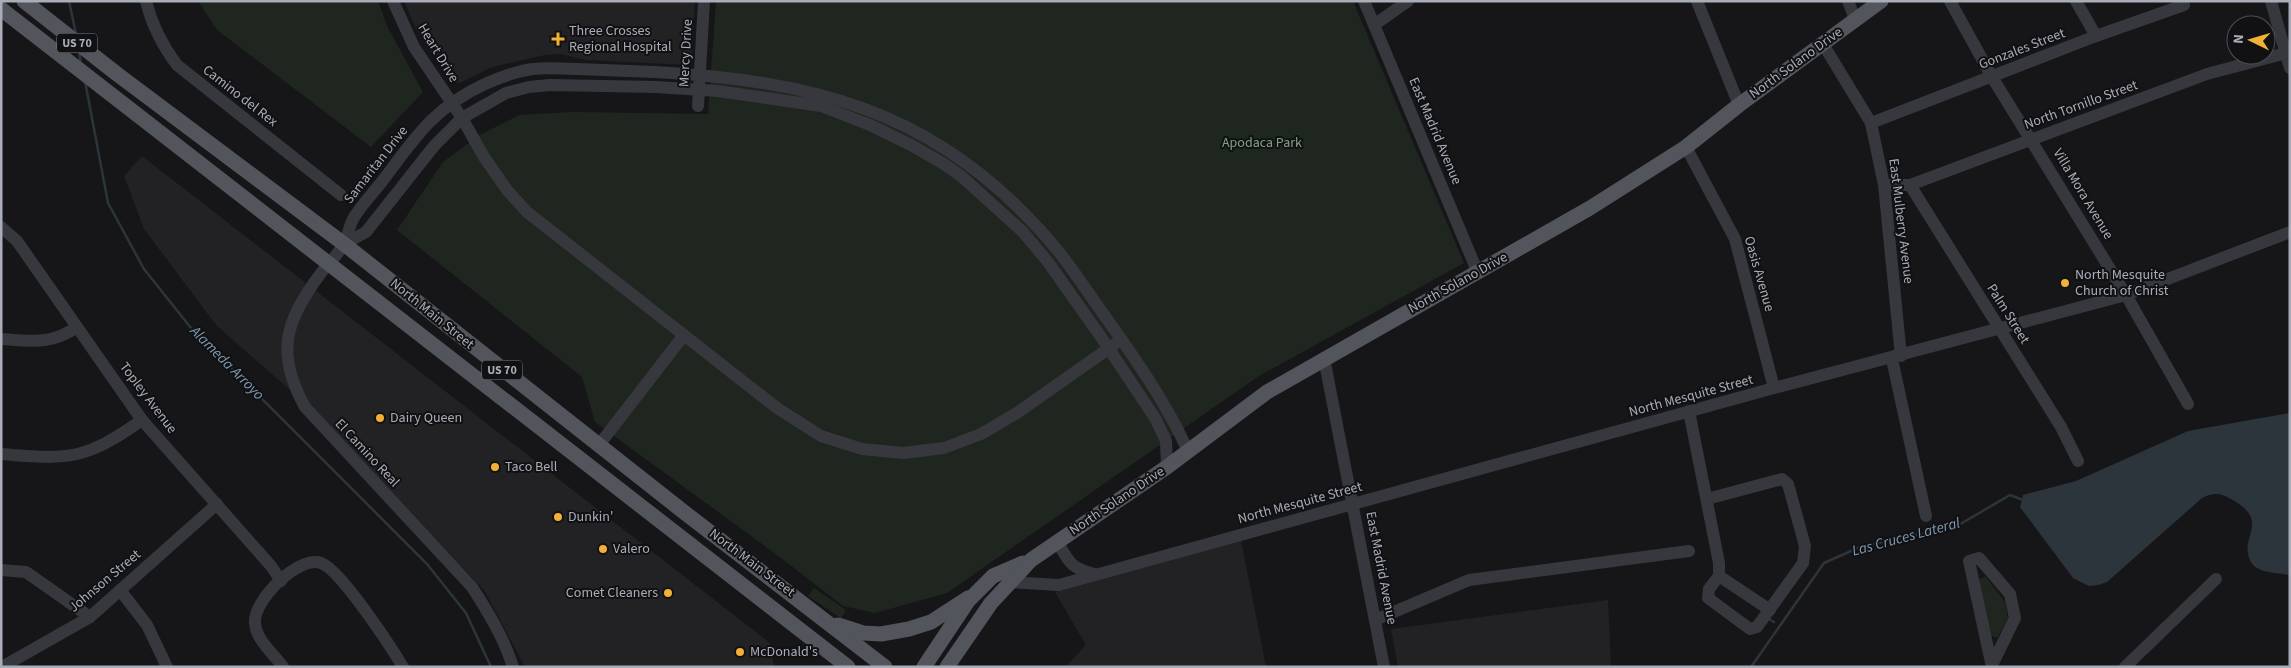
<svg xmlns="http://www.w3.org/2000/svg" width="2291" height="668" viewBox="0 0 2291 668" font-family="'Source Sans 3',sans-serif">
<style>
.built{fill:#222225}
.green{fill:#1e261f}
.water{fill:#2c353c}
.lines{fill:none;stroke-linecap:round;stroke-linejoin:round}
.stream{stroke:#2c353c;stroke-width:2.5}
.minor{stroke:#37383d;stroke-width:12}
.major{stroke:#53555c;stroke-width:15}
.poi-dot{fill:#f2b134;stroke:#111113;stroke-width:2}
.labels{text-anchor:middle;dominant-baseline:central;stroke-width:4;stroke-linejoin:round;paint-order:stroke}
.shield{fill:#111113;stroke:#7b7e86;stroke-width:1}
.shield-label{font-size:12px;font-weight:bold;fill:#a8adb8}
.poi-label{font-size:14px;fill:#a8adb8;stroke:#111113;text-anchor:start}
.street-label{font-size:14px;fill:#a8adb8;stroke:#111113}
.park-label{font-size:14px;fill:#7fa381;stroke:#111113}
.water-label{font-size:15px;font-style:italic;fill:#7f9bb3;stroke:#111113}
</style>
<rect width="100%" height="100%" fill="#161618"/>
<g class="built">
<polygon points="404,1 695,1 691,61 686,65 586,60 560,54 545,55 492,67 460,83 450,82 416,29"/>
<polygon points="142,156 770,643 774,667 525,667 484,590 315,412 216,325 144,229 124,176"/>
<polygon points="1241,540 1266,667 1065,667 1086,645 1055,592"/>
<polygon points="1608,600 1611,667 1398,667 1391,629"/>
</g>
<g class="green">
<polygon points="198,1 378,1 388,28 423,92 371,147 217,30"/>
<polygon points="716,1 1353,1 1464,263 1259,376 947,593 875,613 843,606 781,558 595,422 582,377 397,230 443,162 478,136 519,115 573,112 708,114"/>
<polygon points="1985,576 2005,602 2008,618 1997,638 1990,635 1978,580"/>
<polygon points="814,588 846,610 841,618 808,596"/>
</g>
<path class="water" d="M 2290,413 L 2290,575 C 2278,573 2257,573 2251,562 C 2237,537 2273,522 2231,499 C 2220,493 2213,492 2202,498 L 2107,582 L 2098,585 L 2089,586 L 2073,578 L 2020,507 L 2023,495 L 2076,481 L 2188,431 Z"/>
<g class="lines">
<g class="stream">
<polyline points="69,1 76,34"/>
<polyline points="79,52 81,64"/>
<polyline points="85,81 108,203 144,269 191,328 427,564 466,613 491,667"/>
<polyline points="1769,619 1774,622"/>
<polyline points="1751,667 1824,563 1860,547 1957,526 2010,495 2023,500"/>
</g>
<g class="minor">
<path d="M 146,1 C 152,26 162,45 177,65 L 341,195"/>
<polyline points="393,1 414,47 462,118 484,157 507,190 527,212 777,408 821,436 862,449 903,453 944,448 981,434 1017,413 1115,344"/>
<polyline points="1364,1 1478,273"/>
<polyline points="1697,1 1739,105"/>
<polyline points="1848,1 1855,19"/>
<polyline points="1950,1 1992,77 2126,295 2188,404"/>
<polyline points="2076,1 2096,36"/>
<polyline points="2271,1 2290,68"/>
<polyline points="1374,25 1408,1"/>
<polyline points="1823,44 1871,123 1884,185 1901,356"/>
<polyline points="698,106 704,1"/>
<polyline points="1871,123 2096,36 2184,5"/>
<polyline points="1686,147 1735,239 1774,388"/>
<polyline points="1884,185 1910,185 2207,74 2290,52"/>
<polyline points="1910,185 2061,427 2078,461"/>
<polyline points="1,227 17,241 142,420 271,566 281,581"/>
<polyline points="344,244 366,232 434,146 462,118 506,93 529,87 550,85 656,87 718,91 821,106 870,125 911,145 944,164 961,176 1023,232 1048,262 1101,337 1155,418 1166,441 1167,467"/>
<path d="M 1,339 C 32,341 51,345 77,327"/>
<polyline points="1324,358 1384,667"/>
<polyline points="1892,359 1926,516"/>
<polyline points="1689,411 1719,563 1719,576 1709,589 1708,598 1750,629 1757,627 1803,563 1805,546 1788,484 1782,479 1707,499"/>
<polyline points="599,445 684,335"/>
<path d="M 1,454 C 70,460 85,460 142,420"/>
<path d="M 1057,541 C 1069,562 1070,568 1094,574"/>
<polyline points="1,570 26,572 90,617"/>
<polyline points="1719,576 1770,610"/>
<polyline points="1009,582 1059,585 1774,388 2126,295 2290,232"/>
<polyline points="120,590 147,625 167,667"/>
<polyline points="1375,620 1469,580 1689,551"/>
<polyline points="1992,665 2015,618 2010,594 1979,558 1969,561 1992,667"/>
<polyline points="2,667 90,617 217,504"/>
<path d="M 283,667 C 273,653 256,640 255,623 C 253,600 299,555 321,563 C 340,569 391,647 403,667"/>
<path d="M 513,667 C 504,638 488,612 472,587 L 305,407 C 275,353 285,321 321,273 C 328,264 339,254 344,243 C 348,236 349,227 353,219 C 361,205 374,192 384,179 C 416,136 435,107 485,84 C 501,77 516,71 533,69 C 548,67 563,69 578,69 C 604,70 629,71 655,72 C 811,81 930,109 1039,229 C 1061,252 1079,279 1097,305 C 1131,353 1164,398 1188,451"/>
<polyline points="2125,667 2216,579"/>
</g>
<g class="major">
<polyline points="24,1 117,74 344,244 680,509 885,667"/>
<polyline points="1,9 848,667"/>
<polyline points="838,625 863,633 881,634 909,629 931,622 968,598"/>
<polyline points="924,667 968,601 993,576 1023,563"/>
<polyline points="947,667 991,603 1031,560 1167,467 1267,392 1590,208 1686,147 1739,105 1881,1"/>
</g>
</g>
<g class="poi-dot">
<path d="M555.5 31.5h5v5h5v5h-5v5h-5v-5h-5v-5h5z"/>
<circle cx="2065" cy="283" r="5"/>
<circle cx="380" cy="418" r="5"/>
<circle cx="495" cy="467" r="5"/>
<circle cx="558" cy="517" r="5"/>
<circle cx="603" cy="549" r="5"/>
<circle cx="668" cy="593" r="5"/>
<circle cx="740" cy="652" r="5"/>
</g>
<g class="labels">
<g class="shield">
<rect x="57" y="33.5" width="40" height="19" rx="4"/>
<rect x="482" y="360.5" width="40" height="19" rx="4"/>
</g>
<g class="shield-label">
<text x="77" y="43">US 70</text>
<text x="502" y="370">US 70</text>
</g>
<g class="poi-label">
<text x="569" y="31">Three Crosses<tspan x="569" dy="16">Regional Hospital</tspan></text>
<text x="2075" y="275">North Mesquite<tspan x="2075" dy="16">Church of Christ</tspan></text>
<text x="390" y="418">Dairy Queen</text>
<text x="505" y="467">Taco Bell</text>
<text x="568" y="517">Dunkin'</text>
<text x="613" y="549">Valero</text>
<text x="658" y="593" text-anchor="end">Comet Cleaners</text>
<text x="750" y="652">McDonald's</text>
</g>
<g class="street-label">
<text transform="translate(2022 49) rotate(-21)">Gonzales Street</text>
<text transform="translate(438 53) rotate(59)">Heart Drive</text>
<text transform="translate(686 53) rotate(-87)">Mercy Drive</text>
<text transform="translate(1796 63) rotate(-36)">North Solano Drive</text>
<text transform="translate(240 96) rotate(38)">Camino del Rex</text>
<text transform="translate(2081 105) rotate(-20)">North Tornillo Street</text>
<text transform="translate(1435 131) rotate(67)">East Madrid Avenue</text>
<text transform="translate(376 165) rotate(-52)">Samaritan Drive</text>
<text transform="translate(2083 194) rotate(59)">Villa Mora Avenue</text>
<text transform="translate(1901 221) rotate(83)">East Mulberry Avenue</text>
<text transform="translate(1759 274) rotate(74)">Oasis Avenue</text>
<text transform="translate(1458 283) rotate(-29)">North Solano Drive</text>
<text transform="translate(432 314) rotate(39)">North Main Street</text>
<text transform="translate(2008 314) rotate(58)">Palm Street</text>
<text transform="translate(1691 396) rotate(-15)">North Mesquite Street</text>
<text transform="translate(148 398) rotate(53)">Topley Avenue</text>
<text transform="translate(367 453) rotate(47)">El Camino Real</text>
<text transform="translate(1117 501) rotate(-34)">North Solano Drive</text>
<text transform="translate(1300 503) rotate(-15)">North Mesquite Street</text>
<text transform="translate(752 563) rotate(37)">North Main Street</text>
<text transform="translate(1381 568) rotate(79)">East Madrid Avenue</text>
<text transform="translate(105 581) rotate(-40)">Johnson Street</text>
</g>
<g class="park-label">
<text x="1262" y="143">Apodaca Park</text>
</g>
<g class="water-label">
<text transform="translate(227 363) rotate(45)">Alameda Arroyo</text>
<text transform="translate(1906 537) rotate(-15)">Las Cruces Lateral</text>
</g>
</g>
<rect width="2291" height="668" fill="none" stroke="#a8adb8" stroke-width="5"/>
<g transform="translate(2251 40) rotate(275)"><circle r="24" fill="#111113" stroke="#4d4f55"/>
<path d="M0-4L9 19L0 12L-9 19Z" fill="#f2b134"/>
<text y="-8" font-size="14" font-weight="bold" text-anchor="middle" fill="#a8adb8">N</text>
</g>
</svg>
